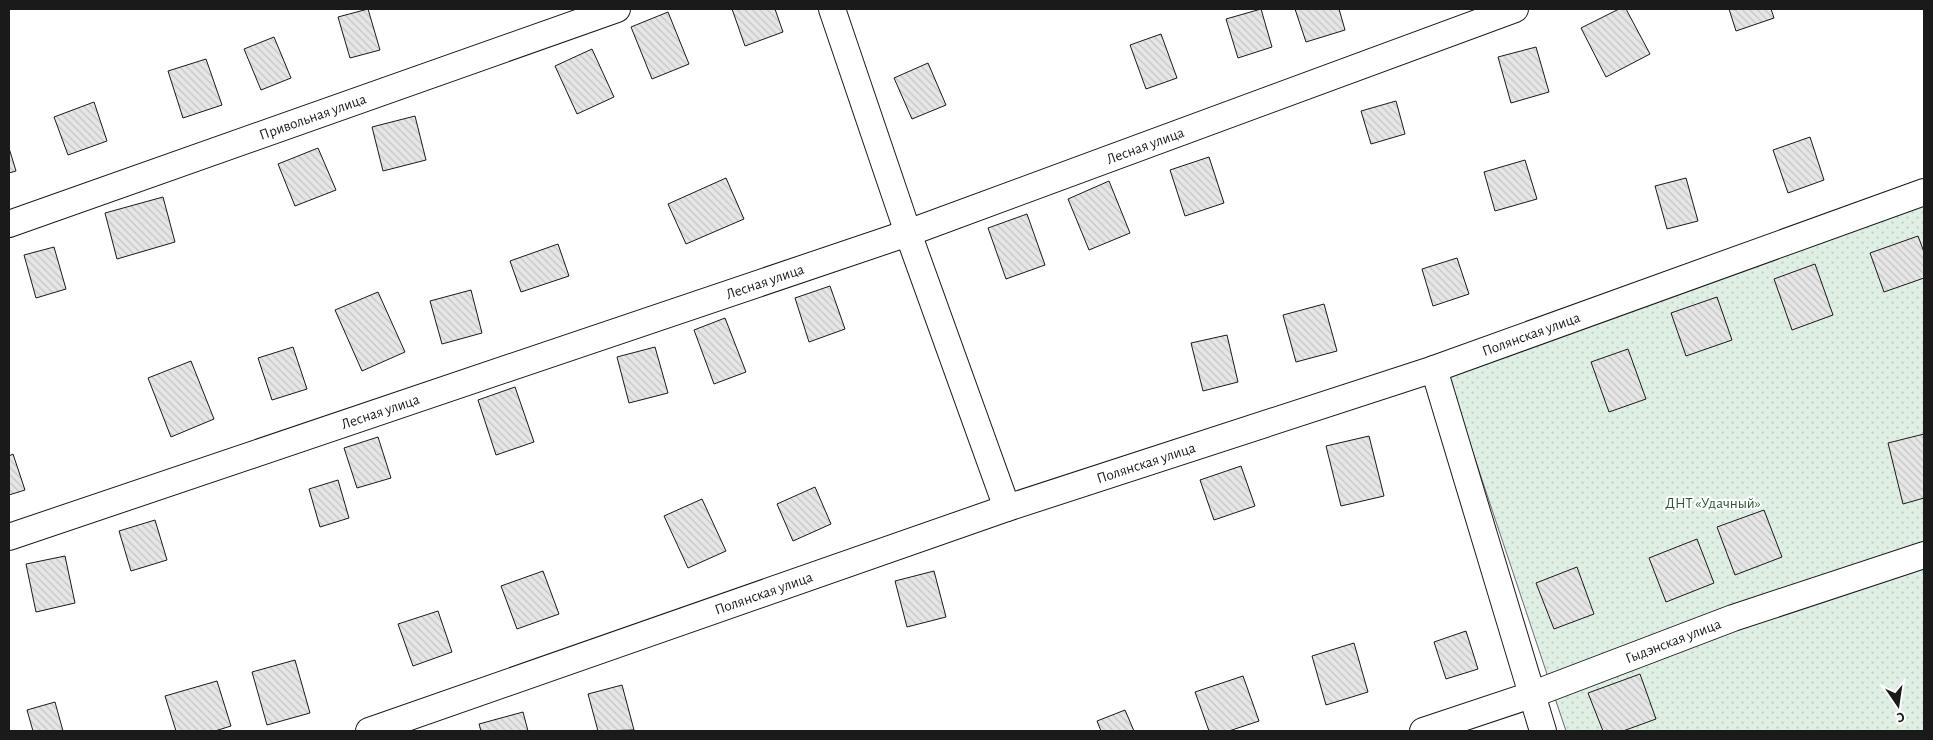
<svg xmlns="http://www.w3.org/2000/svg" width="1933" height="740" viewBox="0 0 1933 740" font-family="'Alegreya Sans',sans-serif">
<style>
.garden{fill:url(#garden-dots);stroke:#6a6a6a}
.building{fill:url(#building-back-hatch);stroke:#1a1a1a}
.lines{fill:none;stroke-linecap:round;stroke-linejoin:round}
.street-casing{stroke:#1a1a1a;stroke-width:28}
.street{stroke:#fff;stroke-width:26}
.labels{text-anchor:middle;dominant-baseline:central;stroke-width:4;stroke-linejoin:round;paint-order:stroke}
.street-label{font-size:15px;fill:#1a1a1a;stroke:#fff}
.park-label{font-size:15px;fill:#2b5a34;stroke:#fff}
</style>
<defs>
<pattern id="garden-dots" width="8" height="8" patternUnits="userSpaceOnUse" patternTransform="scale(1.25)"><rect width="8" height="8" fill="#e0efe3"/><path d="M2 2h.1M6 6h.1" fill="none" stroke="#c0ccc2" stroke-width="1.8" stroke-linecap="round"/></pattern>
<pattern id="building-back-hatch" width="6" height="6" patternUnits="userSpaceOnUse" patternTransform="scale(1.25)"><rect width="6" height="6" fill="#e6e6e6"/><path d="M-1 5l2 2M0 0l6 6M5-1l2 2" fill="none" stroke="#c5c5c5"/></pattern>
</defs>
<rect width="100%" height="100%" fill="#fff"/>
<polygon class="garden" points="1924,202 1924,731 1566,731 1447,375"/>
<g class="building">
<polygon points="368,9 380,50 350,58 338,17"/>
<polygon points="732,9 775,9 783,32 745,46"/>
<polygon points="1261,9 1272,47 1238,58 1226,19"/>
<polygon points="1295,9 1339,9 1345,30 1306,42"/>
<polygon points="1619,9 1626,9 1650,54 1606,77 1581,28"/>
<polygon points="1729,9 1771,9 1774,18 1736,31"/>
<polygon points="668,12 689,64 652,79 631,27"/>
<polygon points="1161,34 1177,78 1146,89 1130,45"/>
<polygon points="274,37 291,78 261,90 244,49"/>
<polygon points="1536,47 1549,92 1511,103 1498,57"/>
<polygon points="592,49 614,97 577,114 555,66"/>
<polygon points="206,59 222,105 183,118 168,71"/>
<polygon points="928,63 946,105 912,119 894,78"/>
<polygon points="1396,101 1405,134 1371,144 1361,111"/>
<polygon points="94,102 107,141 68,155 54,117"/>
<polygon points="415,116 426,160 383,171 372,127"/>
<polygon points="1810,137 1824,180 1788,193 1773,150"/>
<polygon points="9,148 16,171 9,173"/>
<polygon points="318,148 336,190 295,206 278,164"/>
<polygon points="1209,157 1224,203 1185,216 1170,170"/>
<polygon points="1525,160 1537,199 1495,211 1484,172"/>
<polygon points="726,178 744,219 686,244 668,204"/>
<polygon points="1686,178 1698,221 1667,229 1655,186"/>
<polygon points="1109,181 1130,233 1089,250 1068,199"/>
<polygon points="163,197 175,242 117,259 105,213"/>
<polygon points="1027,214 1045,265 1006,279 988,228"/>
<polygon points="1918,236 1924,252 1924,278 1884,292 1870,253"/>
<polygon points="558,244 569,276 521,292 510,261"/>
<polygon points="54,247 66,289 36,298 24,255"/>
<polygon points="1457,258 1469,294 1433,306 1422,269"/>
<polygon points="1815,264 1833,315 1792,330 1774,279"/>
<polygon points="830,286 845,329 809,342 795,298"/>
<polygon points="471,290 482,333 442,344 430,301"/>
<polygon points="378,292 405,352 362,371 335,310"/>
<polygon points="1717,297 1732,340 1686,356 1671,313"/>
<polygon points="1324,304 1337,351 1296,362 1283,315"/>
<polygon points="725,318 746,372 714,384 694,330"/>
<polygon points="1227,335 1238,382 1203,391 1191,343"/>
<polygon points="293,347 307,389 272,400 258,358"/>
<polygon points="655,347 668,393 629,403 617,357"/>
<polygon points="1628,349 1646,399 1609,412 1591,362"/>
<polygon points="191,361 214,419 171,437 148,378"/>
<polygon points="515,387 534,442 496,455 478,400"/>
<polygon points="1924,434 1924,498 1903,504 1888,443"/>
<polygon points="1369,436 1384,496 1341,506 1326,446"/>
<polygon points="378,437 391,478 357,488 344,448"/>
<polygon points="13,454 25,490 9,495 9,456"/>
<polygon points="1241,466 1255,506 1214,520 1200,480"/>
<polygon points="338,480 349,518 320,527 309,489"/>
<polygon points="815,487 831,524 793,541 777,504"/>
<polygon points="702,499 726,551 688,568 664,516"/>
<polygon points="1764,510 1782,557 1735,575 1717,527"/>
<polygon points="155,520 167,560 131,571 119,531"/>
<polygon points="1697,539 1714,583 1666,602 1649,558"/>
<polygon points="65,556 75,603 36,612 26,564"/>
<polygon points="1577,567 1594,614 1554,629 1536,583"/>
<polygon points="543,571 559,614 517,629 501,586"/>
<polygon points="934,571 946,617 907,627 895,581"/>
<polygon points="438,611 452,652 413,666 398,624"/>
<polygon points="1466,631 1478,669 1446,679 1434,642"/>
<polygon points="1354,643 1368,692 1326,705 1312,656"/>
<polygon points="295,660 310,713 267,725 252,672"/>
<polygon points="1640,674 1656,719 1623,731 1603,731 1588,693"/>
<polygon points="1243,676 1259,721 1229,731 1209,731 1195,692"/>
<polygon points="217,681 231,726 215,731 176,731 165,696"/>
<polygon points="622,685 634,730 598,731 588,694"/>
<polygon points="55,702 63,731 33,731 27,710"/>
<polygon points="1125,710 1134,731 1101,731 1097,721"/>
<polygon points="523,712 528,731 481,731 479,724"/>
</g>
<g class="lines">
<g class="street-casing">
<g id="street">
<polyline points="832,9 908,233 1007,508"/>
<path id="s1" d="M 9,224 L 617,9"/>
<polyline points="1434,369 1543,731"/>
<path id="s2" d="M 9,537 L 908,233 L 1515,9"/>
<path id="s3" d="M 369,731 L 1007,508 L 1434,369 L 1924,192"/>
<path id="s4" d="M 1423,731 L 1531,695 L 1733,618 L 1924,555"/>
</g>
</g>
<use href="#street" class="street"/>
</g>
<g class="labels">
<g class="street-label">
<text stroke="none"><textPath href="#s1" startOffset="322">Привольная улица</textPath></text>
<text stroke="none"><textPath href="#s2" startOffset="1202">Лесная улица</textPath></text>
<text stroke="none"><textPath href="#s2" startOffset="798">Лесная улица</textPath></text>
<text stroke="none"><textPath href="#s3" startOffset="1228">Полянская улица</textPath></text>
<text stroke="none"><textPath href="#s2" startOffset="392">Лесная улица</textPath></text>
<text stroke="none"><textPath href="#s3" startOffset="822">Полянская улица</textPath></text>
<text stroke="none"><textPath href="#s3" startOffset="418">Полянская улица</textPath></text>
<text stroke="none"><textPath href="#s4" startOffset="266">Гыдэнская улица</textPath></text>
</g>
<g class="park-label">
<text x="1713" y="503">ДНТ «Удачный»</text>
</g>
</g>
<rect width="1933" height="740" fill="none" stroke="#1a1a1a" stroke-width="20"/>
<g transform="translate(1898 705) rotate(167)" stroke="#ffffff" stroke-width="4" paint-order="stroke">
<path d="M0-4L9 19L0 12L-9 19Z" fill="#1a1a1a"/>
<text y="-8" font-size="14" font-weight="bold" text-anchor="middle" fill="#1a1a1a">С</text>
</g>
</svg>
